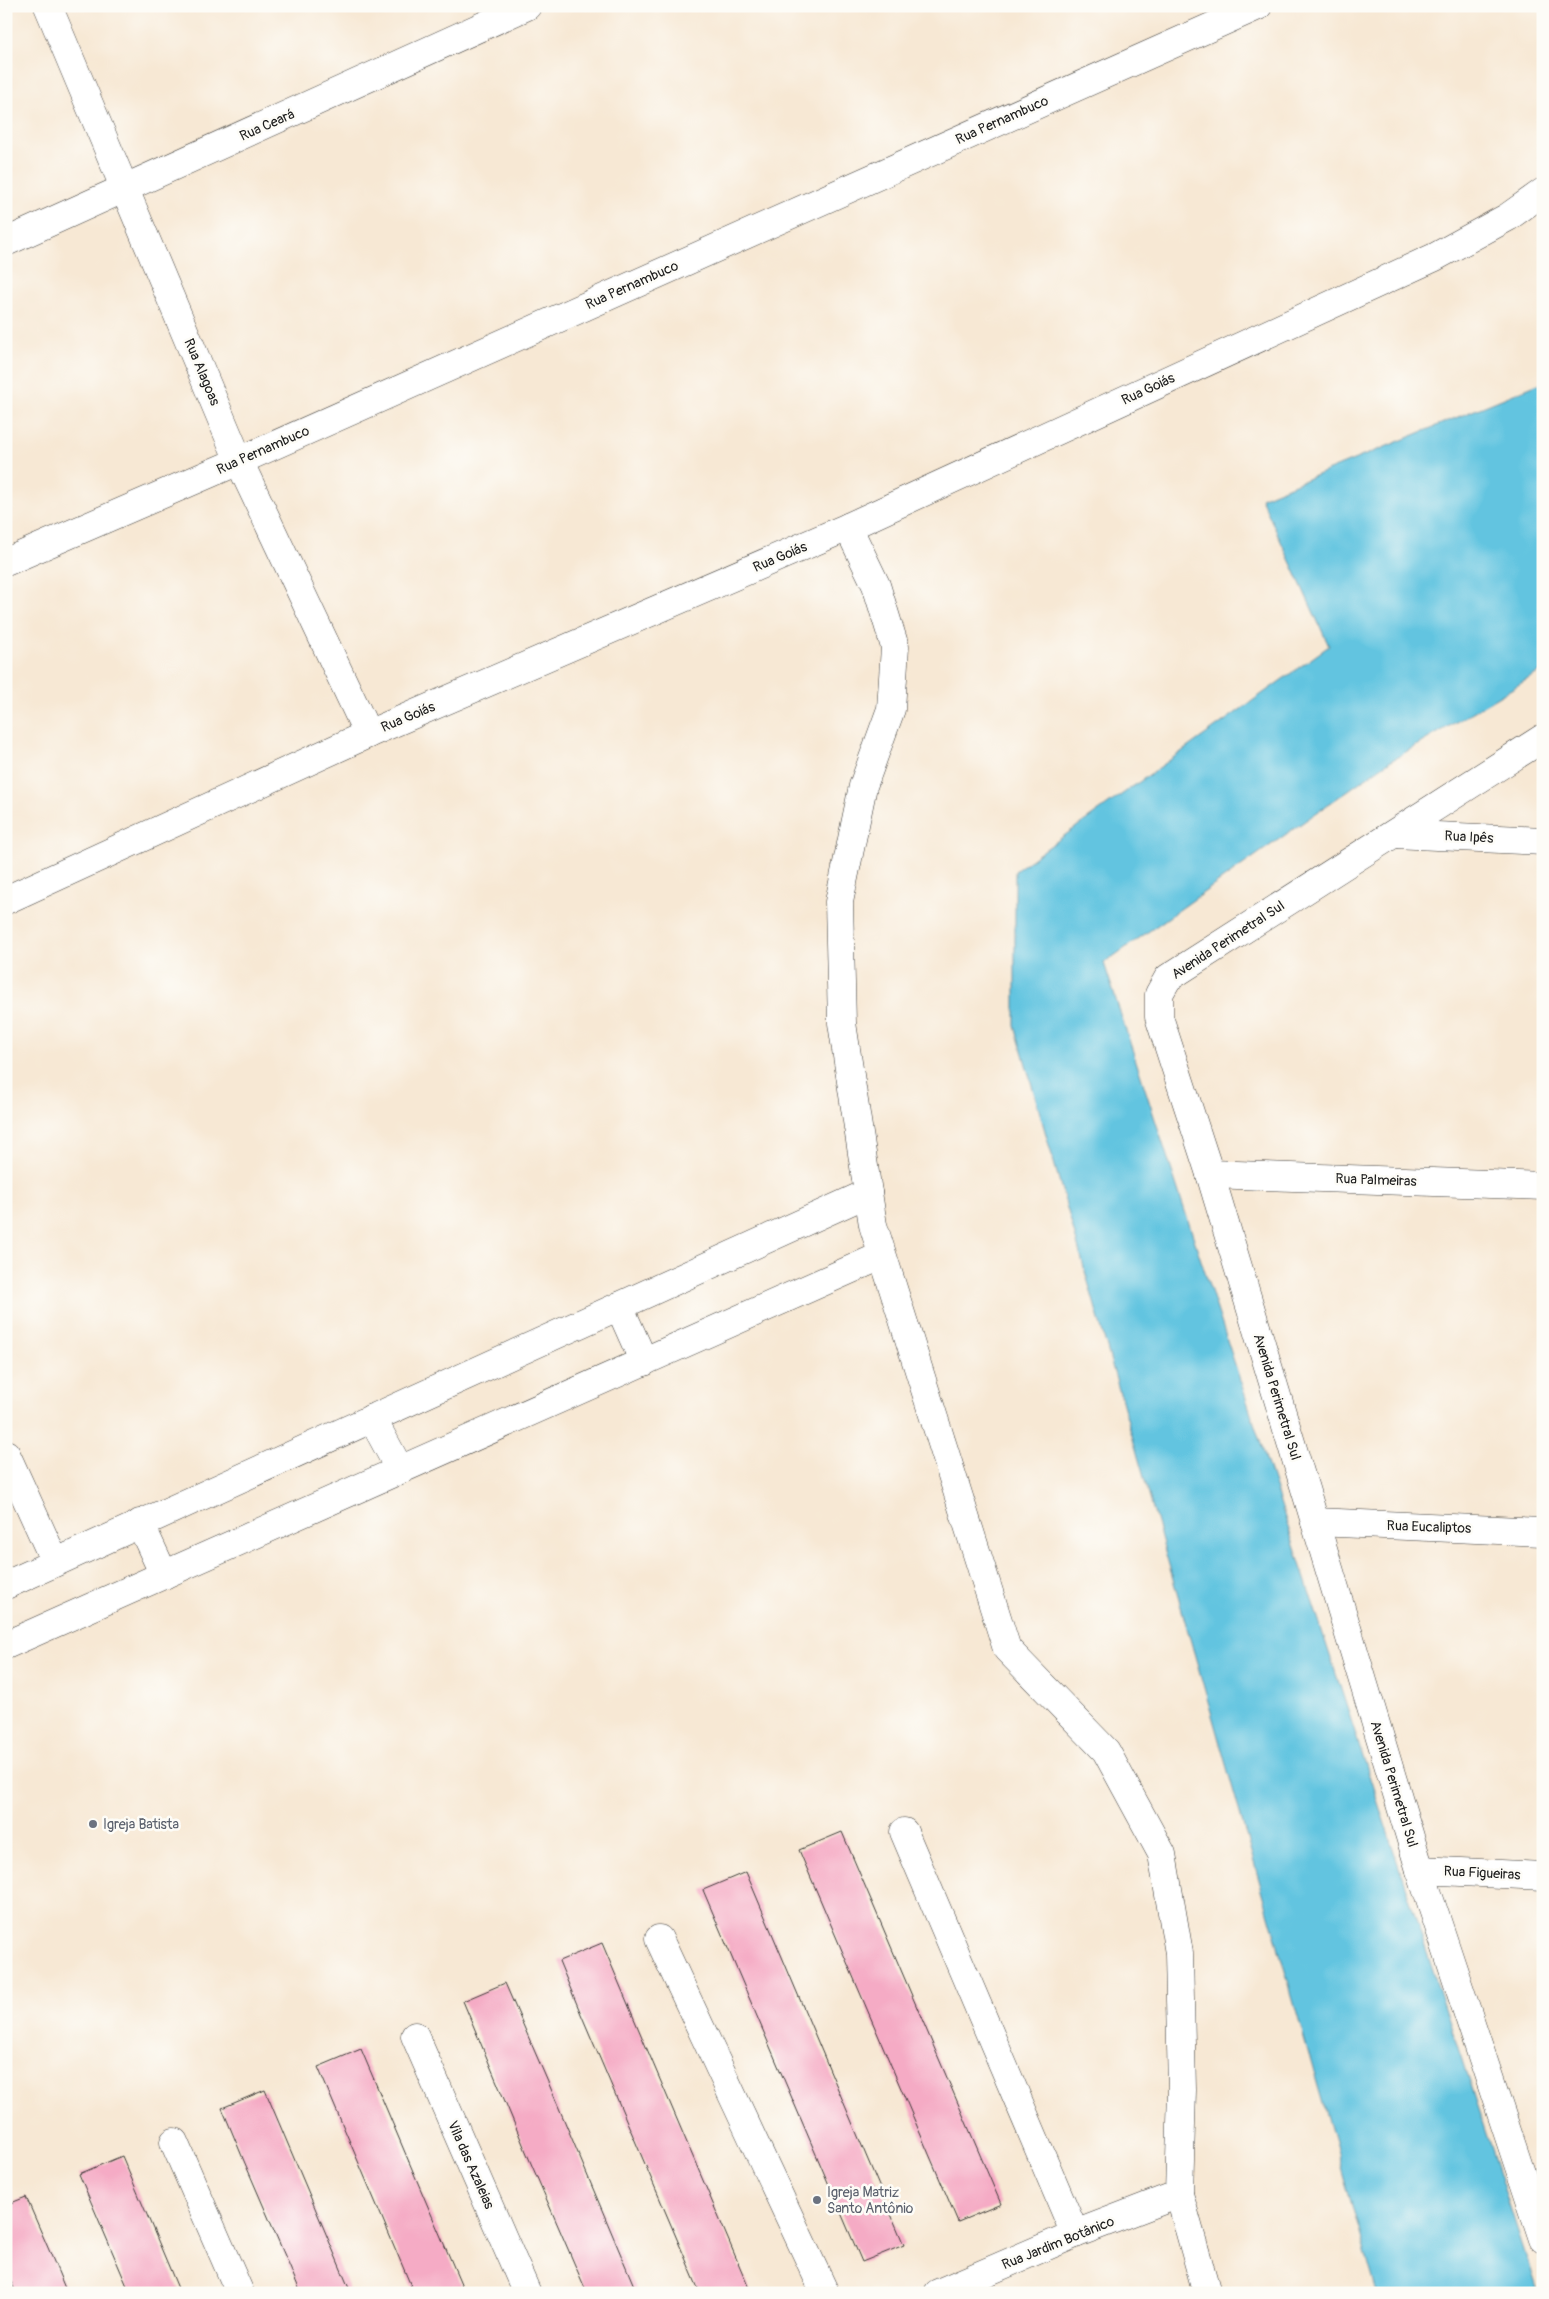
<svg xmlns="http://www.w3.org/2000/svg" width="1549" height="2299" viewBox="0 0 1549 2299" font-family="Pangolin,sans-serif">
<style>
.water{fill:#62c4e0;stroke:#3f707e}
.building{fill:#f5abc5}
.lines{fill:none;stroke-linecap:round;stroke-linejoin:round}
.minor-casing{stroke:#3d3b38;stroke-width:29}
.minor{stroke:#fff;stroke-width:28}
.worship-dot{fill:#6b7280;stroke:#fdfcf7;stroke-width:2}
.labels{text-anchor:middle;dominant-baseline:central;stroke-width:5;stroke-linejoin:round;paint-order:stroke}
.street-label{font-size:14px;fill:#1c1c1c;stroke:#fdfcf7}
.worship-label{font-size:14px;fill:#5b616d;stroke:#fdfcf7;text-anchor:start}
</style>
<rect width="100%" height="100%" fill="#fdfcf7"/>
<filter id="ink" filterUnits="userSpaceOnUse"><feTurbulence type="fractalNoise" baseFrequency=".02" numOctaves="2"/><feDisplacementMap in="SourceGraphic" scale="10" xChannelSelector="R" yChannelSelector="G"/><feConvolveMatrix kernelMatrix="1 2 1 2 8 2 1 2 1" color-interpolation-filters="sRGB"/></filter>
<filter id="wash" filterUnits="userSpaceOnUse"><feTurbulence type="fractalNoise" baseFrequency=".0096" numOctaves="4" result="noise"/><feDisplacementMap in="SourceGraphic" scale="20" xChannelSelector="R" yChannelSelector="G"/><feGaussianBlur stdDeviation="1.12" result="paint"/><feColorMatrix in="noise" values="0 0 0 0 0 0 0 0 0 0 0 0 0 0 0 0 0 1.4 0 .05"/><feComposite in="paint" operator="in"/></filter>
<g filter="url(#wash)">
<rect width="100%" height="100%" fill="#f7e8d4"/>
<polygon class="water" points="1543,382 1543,670 1384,765 1104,963 1538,2293 1377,2293 1015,1026 1015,871 1329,646 1261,498"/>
<g id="blocks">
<g class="building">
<polygon points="842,1832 1001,2204 958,2222 799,1850"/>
<polygon points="746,1872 904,2245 862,2262 703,1890"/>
<polygon points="602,1943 647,2049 751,2293 700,2293 581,2014 559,1961"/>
<polygon points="505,1983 551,2089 637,2293 587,2293 530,2161 463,2001"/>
<polygon points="361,2049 429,2209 465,2293 414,2293 386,2227 318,2067"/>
<polygon points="265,2090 310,2196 351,2293 301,2293 244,2161 222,2108"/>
<polygon points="122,2156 167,2262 180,2293 130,2293 79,2174"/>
<polygon points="26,2197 49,2250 67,2293 16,2293 6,2270 6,2205"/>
</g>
</g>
</g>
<g filter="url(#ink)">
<use href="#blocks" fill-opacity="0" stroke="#3d3b38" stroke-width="1"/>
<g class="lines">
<g class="minor-casing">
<g id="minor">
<polyline points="48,6 239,461 368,734"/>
<polyline points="6,242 527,6"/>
<polyline points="848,527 876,585 895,647 891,709 863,786 839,902 842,1023 873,1225 1007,1649 1106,1751 1162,1854 1179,1953 1182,2090 1179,2194 1207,2293"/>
<polyline points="6,562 239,461 1258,6"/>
<polyline points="1543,738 1168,978 1159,994 1159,1017 1210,1174 1420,1870 1543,2239"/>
<polyline points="1394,834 1543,841"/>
<polyline points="6,900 368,734 848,527 1435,257 1508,217 1543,192"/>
<polyline points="1210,1174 1543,1186"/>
<polyline points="619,1306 644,1362"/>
<polyline points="372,1418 400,1470"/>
<polyline points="6,1454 55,1562"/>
<polyline points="1315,1522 1543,1532"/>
<polyline points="140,1523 164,1575"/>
<polyline points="6,1585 868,1193"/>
<polyline points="6,1645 881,1256"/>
<polyline points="904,1832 1075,2234"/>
<polyline points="1420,1870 1543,1876"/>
<polyline points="659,1939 825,2293"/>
<polyline points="415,2036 527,2293"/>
<polyline points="174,2142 240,2293"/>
<polyline points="938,2293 1075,2234 1179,2194"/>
</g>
</g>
<use href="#minor" class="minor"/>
</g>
</g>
<g class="worship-dot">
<circle cx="93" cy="1824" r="5"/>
<circle cx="817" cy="2200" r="5"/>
</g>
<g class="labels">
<g class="street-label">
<text transform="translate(1002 120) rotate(-24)">Rua Pernambuco</text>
<text transform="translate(267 125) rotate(-24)">Rua Ceará</text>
<text transform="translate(632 285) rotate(-24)">Rua Pernambuco</text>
<text transform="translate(202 372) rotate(67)">Rua Alagoas</text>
<text transform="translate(1148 389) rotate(-25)">Rua Goiás</text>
<text transform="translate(263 450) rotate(-24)">Rua Pernambuco</text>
<text transform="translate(780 557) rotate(-23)">Rua Goiás</text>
<text transform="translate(408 717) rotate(-23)">Rua Goiás</text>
<text transform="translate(1469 837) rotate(3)">Rua Ipês</text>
<text transform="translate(1228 940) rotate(-33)">Avenida Perimetral Sul</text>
<text transform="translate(1376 1180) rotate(2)">Rua Palmeiras</text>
<text transform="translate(1277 1397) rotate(73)">Avenida Perimetral Sul</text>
<text transform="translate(1429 1527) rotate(2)">Rua Eucaliptos</text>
<text transform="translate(1394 1784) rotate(73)">Avenida Perimetral Sul</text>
<text transform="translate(1482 1873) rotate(3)">Rua Figueiras</text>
<text transform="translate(471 2165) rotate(66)">Vila das Azaleias</text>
<text transform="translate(1058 2243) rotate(-22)">Rua Jardim Botânico</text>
</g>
<g class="worship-label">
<text x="103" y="1824">Igreja Batista</text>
<text x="827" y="2192">Igreja Matriz<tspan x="827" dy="16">Santo Antônio</tspan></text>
</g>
</g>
<rect width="1549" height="2299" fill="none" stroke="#fdfcf7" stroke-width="25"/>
</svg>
